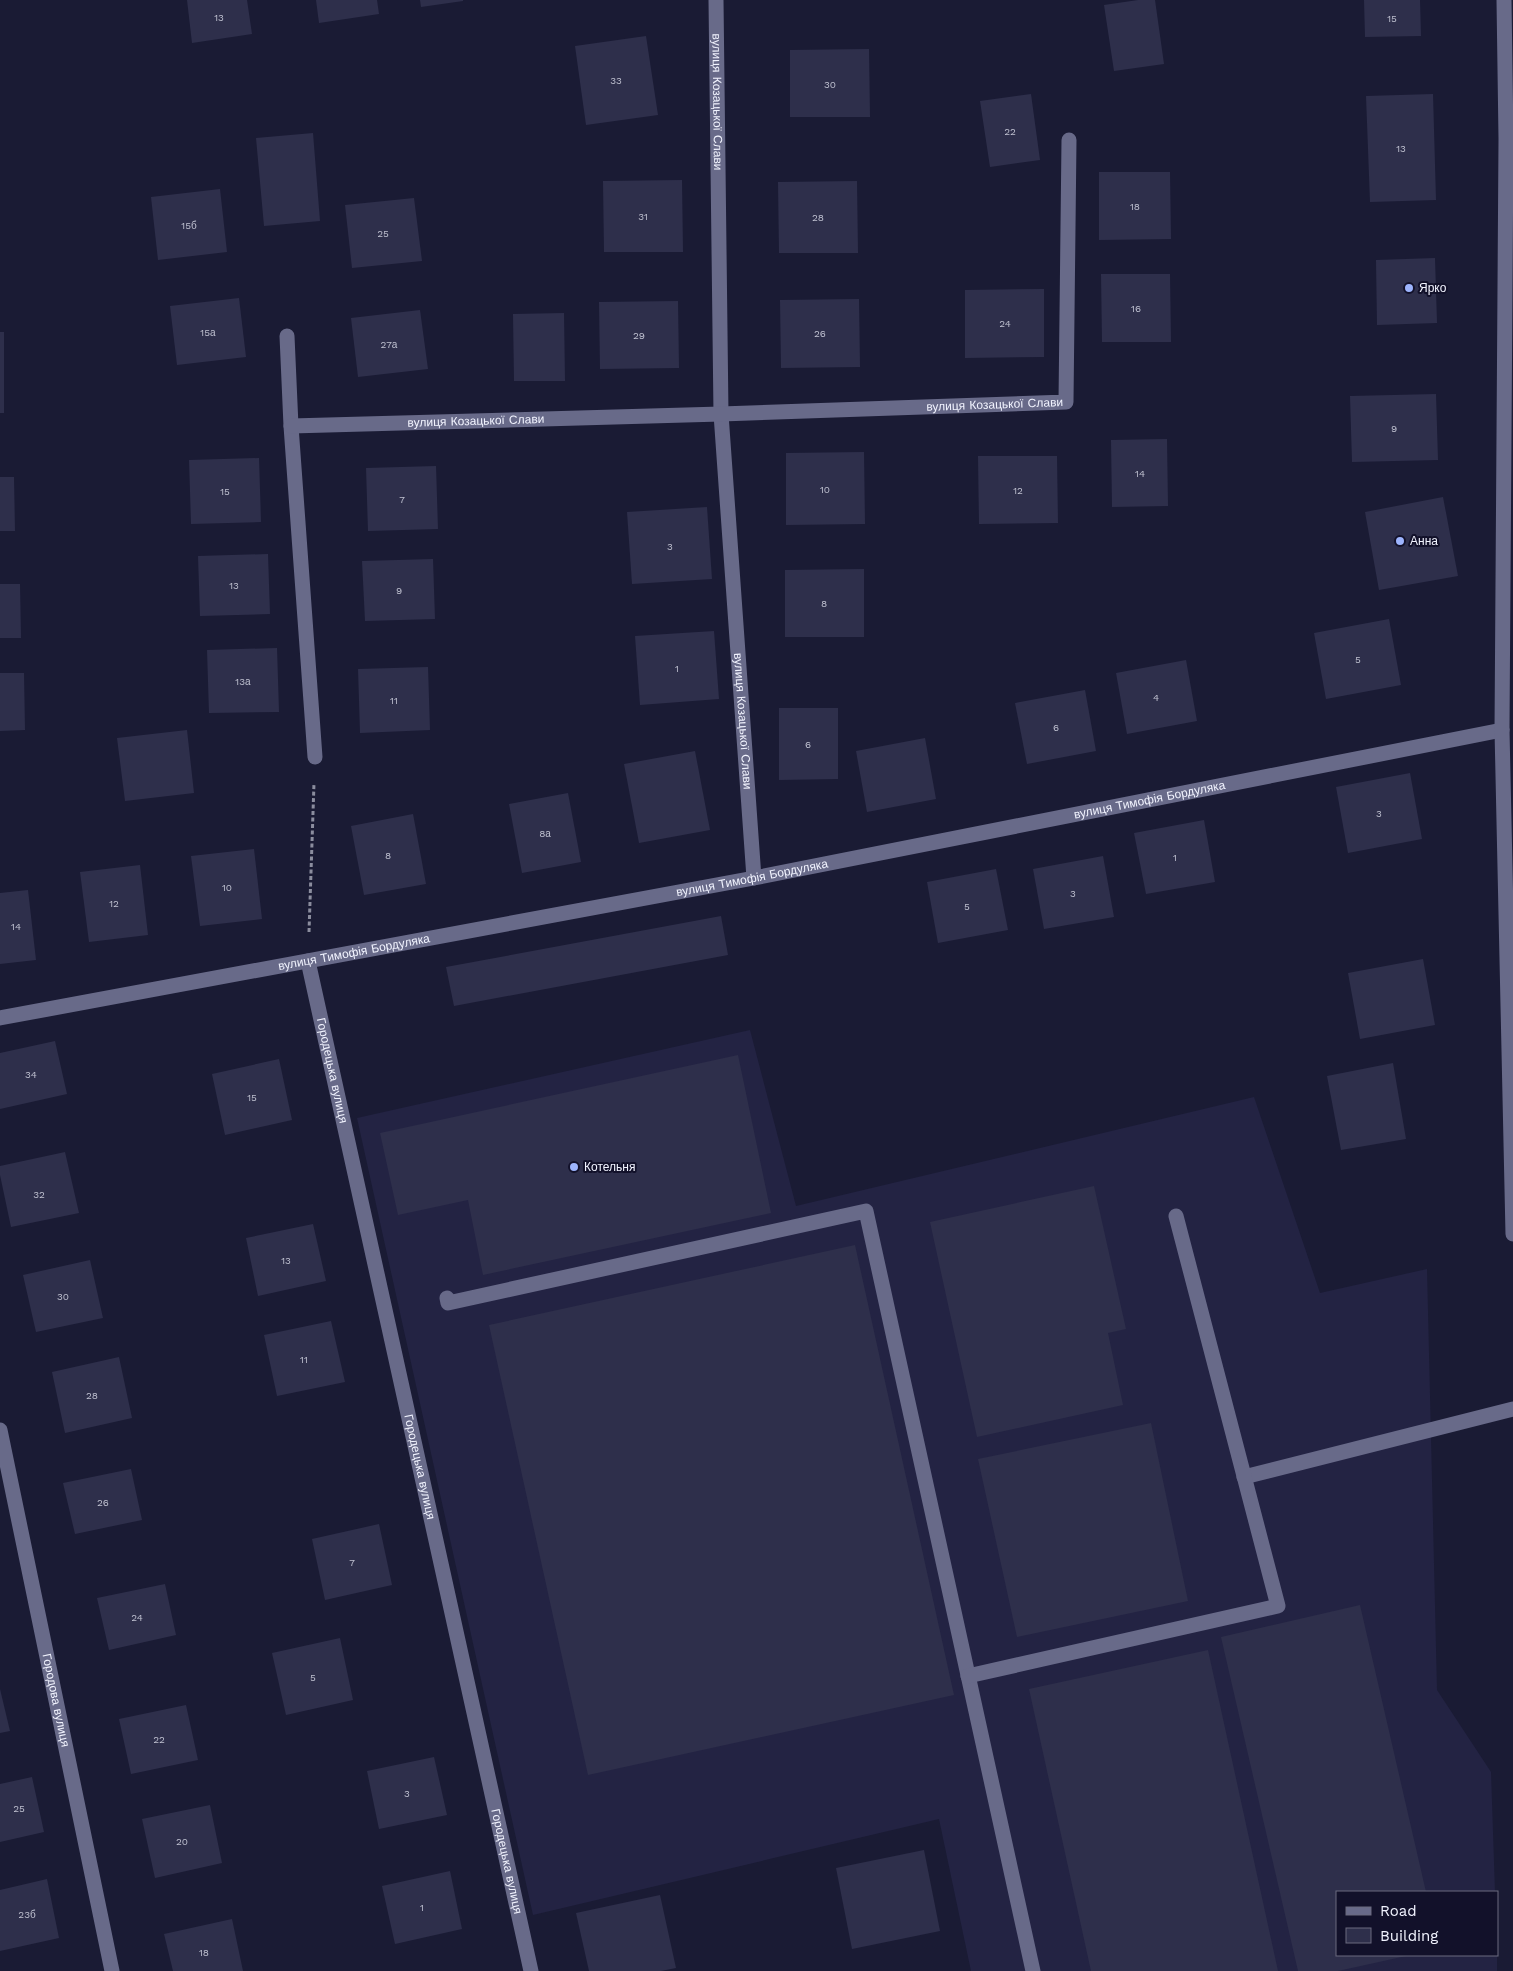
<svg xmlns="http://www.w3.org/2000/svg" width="1513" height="1971" viewBox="0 0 1513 1971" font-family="'Work Sans',sans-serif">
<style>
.built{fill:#232343}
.building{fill:#2e2f4b}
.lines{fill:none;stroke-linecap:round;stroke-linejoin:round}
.path{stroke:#8b8d9e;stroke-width:3;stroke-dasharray:4 2.5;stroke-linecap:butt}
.service{stroke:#686a89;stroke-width:15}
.minor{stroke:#686a89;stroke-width:15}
.secondary{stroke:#686a89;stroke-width:15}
.poi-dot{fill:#9db4fd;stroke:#12112a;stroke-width:2}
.labels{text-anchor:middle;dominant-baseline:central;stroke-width:4;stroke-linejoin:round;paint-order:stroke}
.number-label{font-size:10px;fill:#c0c2d1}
.street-label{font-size:12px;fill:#f1f3fe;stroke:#12112a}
.poi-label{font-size:12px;fill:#f1f3fe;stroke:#12112a;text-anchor:start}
</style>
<rect width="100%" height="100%" fill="#1a1b34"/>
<polygon class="built" points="750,1030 796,1206 1254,1097 1320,1293 1427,1269 1437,1690 1491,1772 1495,1892 1337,1892 1337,1955 1497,1955 1497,1971 971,1971 939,1819 533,1915 357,1118"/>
<g class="building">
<polygon points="187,0 247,0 252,34 192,43"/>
<polygon points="316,0 377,0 379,14 319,23"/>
<polygon points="420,0 463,0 463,1 421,7"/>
<polygon points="1138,0 1155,0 1164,64 1114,71 1104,5"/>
<polygon points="1364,0 1420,0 1421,36 1365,37"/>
<polygon points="646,36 658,115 586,125 575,46"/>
<polygon points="869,49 870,117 790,117 790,50"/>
<polygon points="1031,94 1040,160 990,167 980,101"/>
<polygon points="1433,94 1436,200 1370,202 1366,96"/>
<polygon points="313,133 320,221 264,226 256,138"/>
<polygon points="1099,172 1170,172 1171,239 1099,240"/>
<polygon points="682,180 683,252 604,252 603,181"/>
<polygon points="857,181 858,253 779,253 778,182"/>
<polygon points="220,189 227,252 158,260 151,197"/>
<polygon points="414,198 422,261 352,268 345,205"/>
<polygon points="1435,258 1437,323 1377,325 1376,260"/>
<polygon points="1101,274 1170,274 1171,342 1102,342"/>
<polygon points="1044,289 1044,357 965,358 965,290"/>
<polygon points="239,298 246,357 177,365 170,306"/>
<polygon points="859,299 860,367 781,368 780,300"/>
<polygon points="678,301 679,368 600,369 599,302"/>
<polygon points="420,310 428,369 358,377 351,318"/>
<polygon points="564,313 565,381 514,381 513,314"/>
<rect x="0" y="332" width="4" height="81"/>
<polygon points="1436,394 1438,460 1352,462 1350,396"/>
<polygon points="1167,439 1168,506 1112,507 1111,440"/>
<polygon points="864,452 865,524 786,525 786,453"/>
<polygon points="978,456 1057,456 1058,523 979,524"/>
<polygon points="259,458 261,522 191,524 189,460"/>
<polygon points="436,466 438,529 368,531 366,468"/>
<polygon points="0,477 14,477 15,531 0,531"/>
<polygon points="1443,497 1458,576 1379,590 1365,512"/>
<polygon points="707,507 712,579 632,584 627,512"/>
<polygon points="268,554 270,614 200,616 198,556"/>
<polygon points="433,559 435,619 365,621 362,561"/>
<polygon points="864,569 864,637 785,637 785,570"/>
<polygon points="0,584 20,584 21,638 0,638"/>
<polygon points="1389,619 1401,685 1326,699 1314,633"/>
<polygon points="714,631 719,699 640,705 635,636"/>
<polygon points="277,648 279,712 209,713 207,650"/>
<polygon points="1186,660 1197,721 1127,734 1116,673"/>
<polygon points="428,667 430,730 360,733 358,669"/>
<polygon points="0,673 24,673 25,730 0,731"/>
<polygon points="1085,690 1096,751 1027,764 1015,703"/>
<polygon points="779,708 838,708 838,779 779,780"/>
<polygon points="187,730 194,793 125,801 117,738"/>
<polygon points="925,738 936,799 867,812 856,751"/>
<polygon points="695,751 710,830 639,843 624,764"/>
<polygon points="1410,773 1422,839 1348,853 1336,787"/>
<polygon points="568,793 581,862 522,873 509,804"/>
<polygon points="413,814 426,884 364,895 351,826"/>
<polygon points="1204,820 1215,882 1146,894 1134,833"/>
<polygon points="254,849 262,919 200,926 191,856"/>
<polygon points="1103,856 1114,917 1044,929 1033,869"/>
<polygon points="140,865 148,935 89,942 80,872"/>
<polygon points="996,869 1008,930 938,943 927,882"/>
<polygon points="28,890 36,960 0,964 0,893"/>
<polygon points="721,916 728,955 454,1006 446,967"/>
<polygon points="1423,959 1435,1025 1360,1039 1348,973"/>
<polygon points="55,1041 67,1094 0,1109 0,1053"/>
<polygon points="738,1055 771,1213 483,1275 468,1200 398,1215 380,1133"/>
<polygon points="279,1059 292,1120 225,1135 212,1074"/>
<polygon points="1393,1063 1406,1139 1341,1150 1327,1076"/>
<polygon points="65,1152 79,1213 11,1227 0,1175 0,1166"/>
<polygon points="1094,1186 1126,1329 1108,1333 1123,1405 977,1437 930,1222"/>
<polygon points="313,1224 326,1281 258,1296 246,1238"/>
<polygon points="855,1245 954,1695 588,1775 489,1325"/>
<polygon points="90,1260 103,1318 36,1332 23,1275"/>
<polygon points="331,1321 345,1382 277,1396 264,1335"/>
<polygon points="119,1357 132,1418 65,1433 52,1372"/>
<polygon points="1151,1423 1188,1601 1017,1637 978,1459"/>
<polygon points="131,1469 142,1520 75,1534 63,1483"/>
<polygon points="379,1524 392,1585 325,1600 312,1539"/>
<polygon points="165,1584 176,1635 109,1650 97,1598"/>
<polygon points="1360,1605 1426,1892 1337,1892 1337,1955 1406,1956 1338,1971 1298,1971 1221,1637"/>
<polygon points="340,1638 353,1700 286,1715 272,1653"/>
<polygon points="1208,1650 1278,1971 1091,1971 1029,1689"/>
<polygon points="0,1689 10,1731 0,1733"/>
<polygon points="186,1705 198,1760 131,1774 119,1719"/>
<polygon points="434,1757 447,1815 379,1829 367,1771"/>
<polygon points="32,1777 44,1832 0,1842 0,1784"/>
<polygon points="210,1805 222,1863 155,1878 142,1819"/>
<polygon points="924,1850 940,1931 852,1949 836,1868"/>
<polygon points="450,1871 462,1929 395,1944 382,1886"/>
<polygon points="47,1879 59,1938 0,1951 0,1890"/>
<polygon points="660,1895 676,1968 661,1971 589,1971 576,1913"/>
<polygon points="232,1919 243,1971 173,1971 164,1934"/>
</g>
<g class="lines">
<polyline class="path" points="309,932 314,783"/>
<g class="service">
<polyline points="447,1298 448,1303 866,1211 1033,1971"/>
<polyline points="1244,1477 1513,1409"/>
<polyline points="968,1676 1278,1606 1176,1216"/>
</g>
<g class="minor">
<path id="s1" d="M 716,0 L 721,414 L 754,878"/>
<polyline points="287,336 291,426 315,757"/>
<path id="s2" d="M 291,426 L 721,414 L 1066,402 L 1069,140"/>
<path id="s3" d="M 308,961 L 531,1971"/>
<path id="s4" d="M 0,1018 L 754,878 L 1502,730"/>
<path id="s5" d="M 0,1430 L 112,1971"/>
</g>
<polyline class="secondary" points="1504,0 1506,139 1502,730 1513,1234"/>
</g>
<g class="poi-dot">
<circle cx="1409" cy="288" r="5"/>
<circle cx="1400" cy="541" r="5"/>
<circle cx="574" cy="1167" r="5"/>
</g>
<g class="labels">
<g class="number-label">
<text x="219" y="17">13</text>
<text x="1392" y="18">15</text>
<text x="616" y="80">33</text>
<text x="830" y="84">30</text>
<text x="1010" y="131">22</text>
<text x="1401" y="148">13</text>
<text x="1135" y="206">18</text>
<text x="643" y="216">31</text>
<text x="818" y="217">28</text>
<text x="189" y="225">15б</text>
<text x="383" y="233">25</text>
<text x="1136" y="308">16</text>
<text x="1005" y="323">24</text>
<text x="208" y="332">15а</text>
<text x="820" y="333">26</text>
<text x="639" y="335">29</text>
<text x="389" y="344">27а</text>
<text x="1394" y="428">9</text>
<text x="1140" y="473">14</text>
<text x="825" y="489">10</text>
<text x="1018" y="490">12</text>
<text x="225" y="491">15</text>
<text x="402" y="499">7</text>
<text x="670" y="546">3</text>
<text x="234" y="585">13</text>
<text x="399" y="590">9</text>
<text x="824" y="603">8</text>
<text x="1358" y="659">5</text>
<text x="677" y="668">1</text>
<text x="243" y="681">13а</text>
<text x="1156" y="697">4</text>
<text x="394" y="700">11</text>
<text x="1056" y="727">6</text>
<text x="808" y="744">6</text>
<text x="1379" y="813">3</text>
<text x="545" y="833">8а</text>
<text x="388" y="855">8</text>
<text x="1175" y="857">1</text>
<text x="227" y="887">10</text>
<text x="1073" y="893">3</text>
<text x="114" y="903">12</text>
<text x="967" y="906">5</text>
<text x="16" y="926">14</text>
<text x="31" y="1074">34</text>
<text x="252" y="1097">15</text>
<text x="39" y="1194">32</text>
<text x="286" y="1260">13</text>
<text x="63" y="1296">30</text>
<text x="304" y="1359">11</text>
<text x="92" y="1395">28</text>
<text x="103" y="1502">26</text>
<text x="352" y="1562">7</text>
<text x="137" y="1617">24</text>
<text x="313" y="1677">5</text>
<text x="159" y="1739">22</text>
<text x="407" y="1793">3</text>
<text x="19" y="1808">25</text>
<text x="182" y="1841">20</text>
<text x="422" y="1907">1</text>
<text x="27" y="1914">23б</text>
<text x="204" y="1952">18</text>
</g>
<g class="street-label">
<text stroke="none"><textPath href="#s1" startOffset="102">вулиця Козацької Слави</textPath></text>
<text stroke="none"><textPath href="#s2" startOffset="704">вулиця Козацької Слави</textPath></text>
<text stroke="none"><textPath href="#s2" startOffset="185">вулиця Козацької Слави</textPath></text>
<text stroke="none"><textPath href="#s1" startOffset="722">вулиця Козацької Слави</textPath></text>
<text stroke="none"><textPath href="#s4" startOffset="1170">вулиця Тимофія Бордуляка</textPath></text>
<text stroke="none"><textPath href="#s4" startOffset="765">вулиця Тимофія Бордуляка</textPath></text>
<text stroke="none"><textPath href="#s4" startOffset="360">вулиця Тимофія Бордуляка</textPath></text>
<text stroke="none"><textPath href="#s3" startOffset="112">Городецька вулиця</textPath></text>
<text stroke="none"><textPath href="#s3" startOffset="518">Городецька вулиця</textPath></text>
<text stroke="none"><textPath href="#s5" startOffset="276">Городова вулиця</textPath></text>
<text stroke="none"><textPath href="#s3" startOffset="922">Городецька вулиця</textPath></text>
</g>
<g class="poi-label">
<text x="1419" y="288">Ярко</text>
<text x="1410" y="541">Анна</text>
<text x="584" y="1167">Котельня</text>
</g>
</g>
<rect x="1336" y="1891" width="162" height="65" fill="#12112a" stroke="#6b6b7f"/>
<rect x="1346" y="1907" width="25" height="8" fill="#686a89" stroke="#6b6b7f"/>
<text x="1380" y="1916" font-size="15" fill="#f1f3fe">Road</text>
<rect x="1346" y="1928" width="25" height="15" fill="#2e2f4b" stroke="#6b6b7f"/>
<text x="1380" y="1941" font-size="15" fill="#f1f3fe">Building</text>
</svg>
